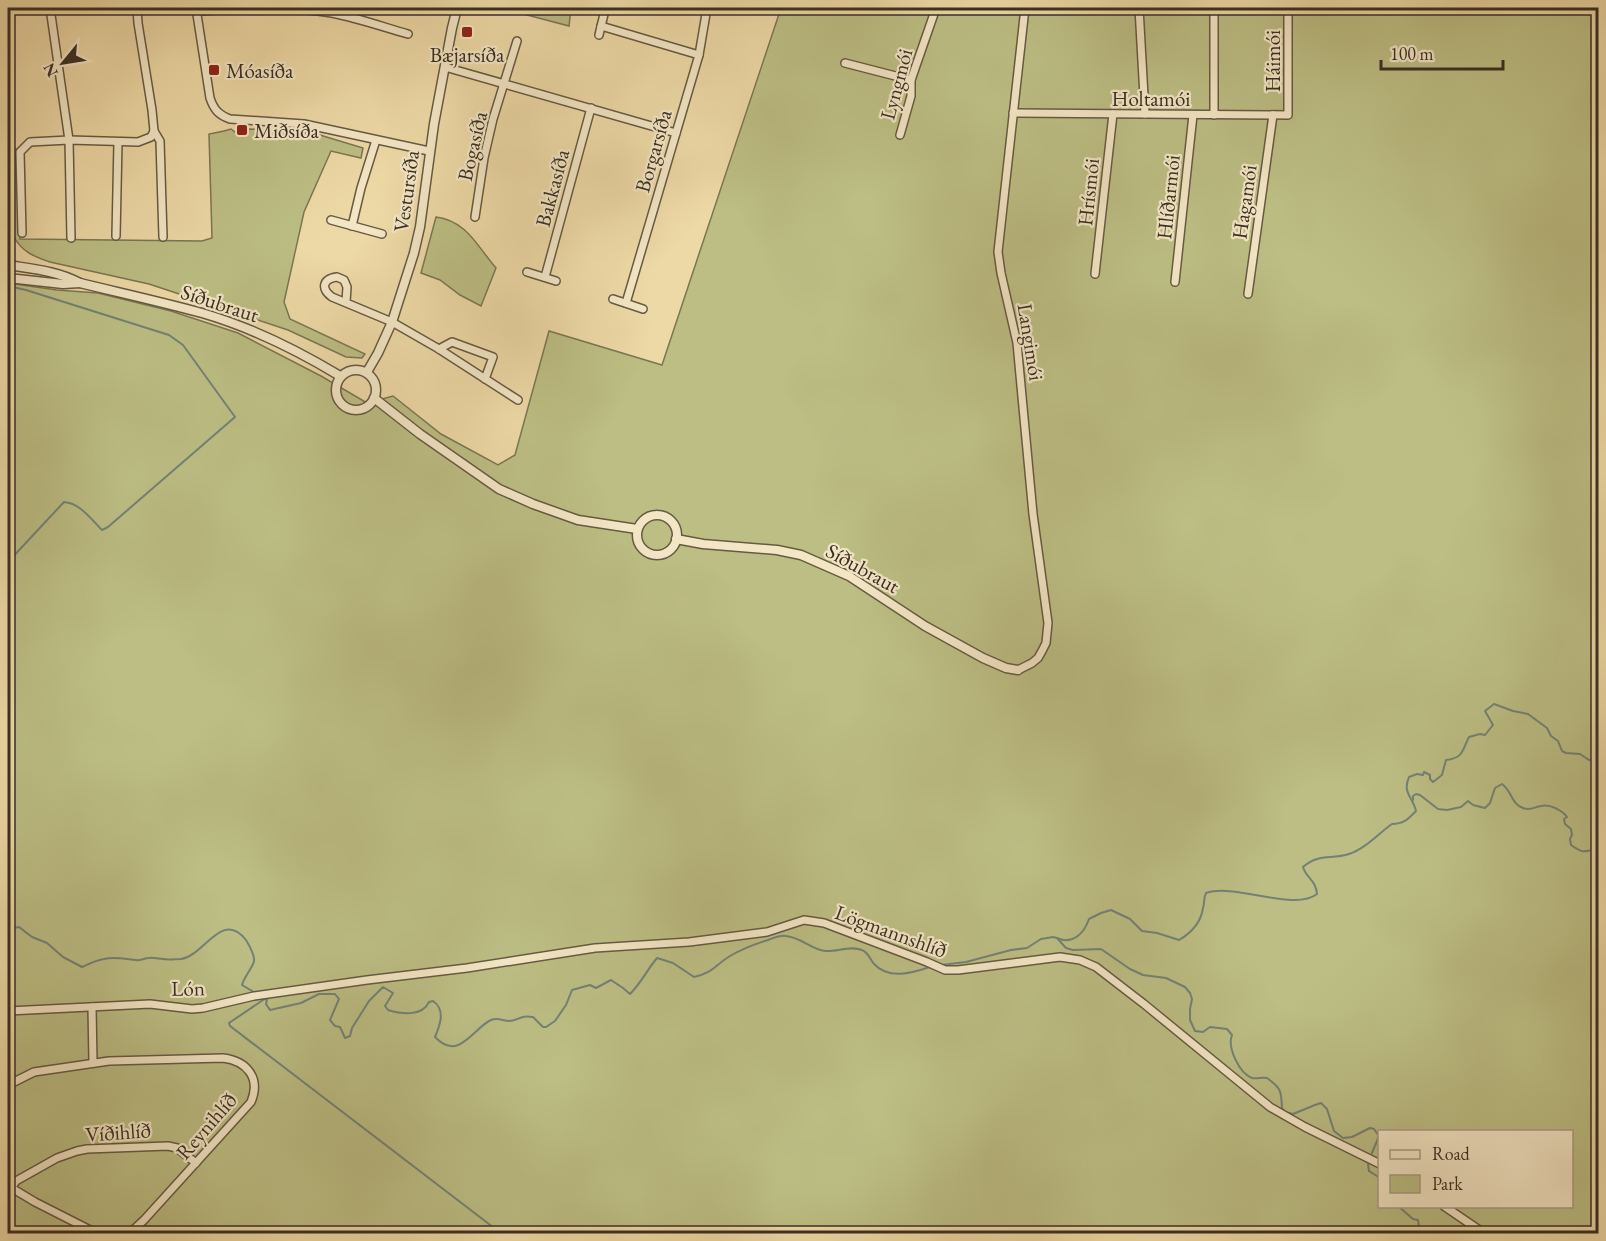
<svg xmlns="http://www.w3.org/2000/svg" width="1606" height="1241" viewBox="0 0 1606 1241" font-family="'EB Garamond',serif">
<style>
.green{fill:#bcbe84;stroke:#7a7654;stroke-width:1.5;fill-rule:evenodd}
.lines{fill:none;stroke-linecap:round;stroke-linejoin:round}
.stream{stroke:#738276;stroke-width:2}
.minor-casing{stroke:#665a44;stroke-width:10}
.tertiary-casing{stroke:#665a44;stroke-width:11}
.minor{stroke:#f3e6c5;stroke-width:7}
.tertiary{stroke:#f3e6c5;stroke-width:8}
.poi-dot{fill:#8f2418;stroke:#f3e6c5;stroke-width:2}
.labels{text-anchor:middle;dominant-baseline:central;stroke-width:4.5;stroke-linejoin:round;paint-order:stroke}
.poi-label{font-size:21px;fill:#392f24;stroke:#f3e6c5;text-anchor:start}
.street-label{font-size:21px;fill:#392f24;stroke:#f3e6c5}
</style>
<rect width="100%" height="100%" fill="#edd9a6"/>
<filter id="stains"><feTurbulence type="fractalNoise" baseFrequency=".00333" numOctaves="4"/><feColorMatrix values="0 0 0 0 .2 0 0 0 0 .09 0 0 0 0 .02 0 0 0 .5 -.17"/></filter>
<radialGradient id="worn" r=".72"><stop offset=".6" stop-color="#630" stop-opacity="0"/><stop offset="1" stop-color="#630" stop-opacity=".3"/></radialGradient>
<g class="green">
<polygon points="500,8 571,8 569,26"/>
<path d="M 781,8 L 1598,8 L 1598,1233 L 8,1234 L 8,283 L 57,290 L 98,293 L 171,311 L 238,333 L 321,376 L 367,403 L 393,396 L 441,434 L 498,465 L 515,455 L 549,331 L 662,365 ZM 1380,1132 L 1572,1132 L 1572,1206 L 1380,1206 Z"/>
<path d="M 231,129 L 235,132 L 245,133 L 248,129 L 291,131 L 320,135 L 363,148 L 361,158 L 331,151 L 304,212 L 284,302 L 290,319 L 365,354 L 362,358 L 346,357 L 288,330 L 149,284 L 50,262 C 35,257 22,252 14,237 L 9,150 L 16,149 L 20,239 L 202,241 L 212,238 L 209,134 L 224,131 Z"/>
<path d="M 436,217 C 467,221 477,246 496,268 L 481,306 L 460,295 L 440,280 L 421,273 Z"/>
</g>
<g class="lines">
<g class="stream">
<path d="M 8,286 L 26,290 L 169,335 L 183,345 L 235,417 L 108,527 L 102,530 C 91,519 80,503 64,502 L 8,562"/>
<path d="M 1413,800 L 1413,796 L 1416,794 L 1420,795 L 1438,809 L 1447,810 L 1461,807 L 1468,801 L 1473,805 L 1485,808 L 1490,803 L 1495,788 L 1502,784 C 1512,791 1511,804 1523,808 C 1531,811 1534,807 1541,806 C 1550,804 1562,810 1567,817 L 1564,819 L 1565,824 L 1571,829 L 1572,835 L 1570,839 L 1571,845 C 1586,856 1585,849 1598,850"/>
<path d="M 8,929 L 19,927 L 32,937 L 47,943 L 63,957 L 82,967 C 89,964 96,960 104,959 C 115,956 125,959 136,960 C 140,961 144,958 149,958 C 153,957 158,959 163,959 C 168,960 175,959 181,959 C 204,956 222,909 246,940 C 249,945 255,955 254,961 C 253,967 244,977 242,985 L 257,994"/>
<path d="M 1057,938 C 1072,945 1084,934 1089,919 L 1101,913 L 1111,910 L 1130,919 L 1142,931 L 1157,933 L 1179,940 C 1191,933 1201,922 1203,908 C 1205,902 1203,899 1206,893 C 1236,883 1294,912 1317,894 C 1316,880 1306,878 1303,867 C 1319,853 1331,860 1349,854 C 1365,849 1379,833 1392,824 C 1404,824 1408,819 1416,811 C 1413,797 1402,793 1409,777 L 1417,774 L 1423,775 L 1424,772 L 1430,775 L 1430,779 L 1433,782 L 1442,775 L 1446,760 C 1464,758 1462,750 1469,737 L 1480,734 L 1485,735 L 1493,725 L 1485,711 L 1494,704 L 1513,711 L 1528,714 L 1547,728 L 1551,736 L 1558,741 L 1562,751 L 1566,753 L 1580,754 L 1589,760 L 1592,760 L 1598,753"/>
<path d="M 941,965 L 966,962 L 1011,950 L 1027,948 L 1041,939 L 1053,937 L 1057,938 L 1066,948 L 1073,950 L 1101,949 L 1130,969 L 1143,975 L 1166,978 L 1185,987 L 1190,993 L 1192,999 L 1190,1009 L 1190,1020 L 1195,1031 L 1203,1032 L 1210,1027 L 1227,1029 L 1232,1035 C 1227,1047 1239,1073 1252,1078 C 1257,1079 1262,1077 1267,1078 C 1282,1089 1281,1091 1282,1108 L 1285,1112 L 1293,1114 L 1315,1105 L 1321,1103 L 1327,1109 L 1334,1131 L 1343,1138 L 1352,1137 L 1370,1128 L 1374,1129 L 1379,1136 L 1372,1153"/>
<path d="M 261,998 L 267,1000 L 266,1004 L 270,1010 L 301,1003 L 319,994 L 335,994 L 339,999 L 330,1020 L 335,1026 L 340,1027 L 345,1038 L 350,1036 L 352,1028 L 369,1001 L 383,987 L 393,993 L 385,1006 L 388,1010 C 401,1014 422,1017 429,1002 L 433,1001 C 446,1010 440,1025 435,1037 C 459,1062 472,1029 491,1020 C 498,1017 503,1021 509,1021 C 515,1021 518,1018 523,1017 C 526,1016 530,1017 533,1017 L 543,1027 L 546,1027 L 555,1021 L 566,1005 L 572,990 L 590,985 L 596,988 L 611,980 L 623,988 L 630,994 C 641,983 647,970 657,958 L 673,963 L 694,977 C 713,973 715,965 730,956 C 742,949 755,944 768,940 C 773,938 781,935 786,936 C 800,937 811,949 825,951 C 837,952 851,945 862,950 C 868,952 870,959 874,964 C 889,980 912,973 930,967"/>
<polyline points="263,1000 229,1023 230,1026 502,1234"/>
<polyline points="1368,1164 1369,1171 1380,1178"/>
<polyline points="1398,1206 1413,1219 1418,1220 1420,1234"/>
</g>
<g class="minor-casing">
<g id="minor">
<polyline points="50,8 69,140 71,238"/>
<path d="M 196,8 L 210,98 C 214,110 219,115 230,119 L 304,124 L 429,151"/>
<polyline points="1139,8 1145,114"/>
<polyline points="1214,8 1214,115"/>
<path d="M 197,11 C 241,9 287,6 332,13 C 358,18 383,27 408,34"/>
<polyline points="601,26 699,55"/>
<polyline points="599,35 604,14"/>
<polyline points="845,63 911,80"/>
<polyline points="445,67 676,133"/>
<polyline points="1013,113 1288,115 1288,8"/>
<polyline points="154,131 160,141 163,237"/>
<polyline points="900,135 911,96 911,80 936,8"/>
<polyline points="475,217 484,158 493,119 517,41"/>
<polyline points="331,220 382,234"/>
<polyline points="352,226 361,188 376,140"/>
<polyline points="22,233 20,152 30,142 69,140 138,142 151,137 154,131 152,110 138,23 137,8"/>
<polyline points="116,236 118,142"/>
<polyline points="527,272 556,281"/>
<polyline points="1095,274 1113,114"/>
<polyline points="545,277 591,108"/>
<polyline points="1175,282 1193,115"/>
<polyline points="1248,294 1273,115"/>
<polyline points="613,299 643,309"/>
<path d="M 346,302 L 347,287 L 344,280 L 337,277 C 322,279 321,289 332,297 L 392,322 L 439,349 L 518,400"/>
<polyline points="626,303 699,55 707,8"/>
<polyline points="439,349 452,342 493,357 485,379"/>
<polyline points="1018,670 1032,663 1038,658 1042,651 1046,643 1048,623 1033,514 1017,343 1001,273 998,252 1025,8"/>
<polyline points="92,1007 93,1063"/>
<polyline points="8,1011 150,1004 192,1009 203,1008 254,996 367,980 467,968 595,948 689,942 767,932 804,920 824,923 927,962 945,970 958,970 1060,957 1080,960 1096,967 1144,1004 1270,1107 1305,1127 1380,1164"/>
<path d="M 8,1085 L 34,1072 L 109,1061 L 223,1058 C 247,1061 261,1078 251,1102 L 144,1220 L 129,1234"/>
<polyline points="10,1187 35,1202 98,1234"/>
<polyline points="11,1188 16,1181 57,1158 77,1151 87,1149 168,1146 177,1148 196,1163"/>
<polyline points="1444,1206 1485,1234"/>
</g>
</g>
<g class="tertiary-casing">
<g id="tertiary">
<path d="M 8,265 C 33,269 58,271 80,283 C 121,293 162,302 202,313 C 250,327 297,350 340,376"/>
<polyline points="8,278 63,284 80,283"/>
<circle cx="356" cy="390" r="20"/>
<polyline points="367,372 378,353 392,322 414,253 420,227 434,124 452,28 457,8"/>
<polyline points="374,398 420,434 499,489 533,504 578,520 637,529"/>
<circle cx="657" cy="535" r="20"/>
<polyline points="676,539 703,544 777,550 801,555 849,576 925,626 983,658 1006,668 1018,670"/>
</g>
</g>
<use href="#minor" class="minor"/>
<use href="#tertiary" class="tertiary"/>
</g>
<g class="poi-dot">
<rect x="461" y="26" width="12" height="12" rx="3"/>
<rect x="208" y="64" width="12" height="12" rx="3"/>
<rect x="236" y="124" width="12" height="12" rx="3"/>
</g>
<g class="labels">
<g class="poi-label">
<text x="467" y="54" text-anchor="middle">Bæjarsíða</text>
<text x="226" y="70">Móasíða</text>
<text x="254" y="130">Miðsíða</text>
</g>
<g class="street-label">
<text transform="translate(1272 61) rotate(-90)">Háimói</text>
<text transform="translate(896 84) rotate(-75)">Lyngmói</text>
<text x="1151" y="98">Holtamói</text>
<text transform="translate(472 146) rotate(-77)">Bogasíða</text>
<text transform="translate(653 151) rotate(-74)">Borgarsíða</text>
<text transform="translate(552 188) rotate(-75)">Bakkasíða</text>
<text transform="translate(406 191) rotate(-82)">Vestursíða</text>
<text transform="translate(1088 192) rotate(-84)">Hrísmói</text>
<text transform="translate(1168 197) rotate(-84)">Hlíðarmói</text>
<text transform="translate(1244 202) rotate(-82)">Hagamói</text>
<text transform="translate(220 303) rotate(18)">Síðubraut</text>
<text transform="translate(1031 342) rotate(81)">Langimói</text>
<text transform="translate(863 568) rotate(29)">Síðubraut</text>
<text transform="translate(891 931) rotate(20)">Lögmannshlíð</text>
<text transform="translate(188 988) rotate(-1)">Lón</text>
<text transform="translate(206 1126) rotate(-49)">Reynihlíð</text>
<text transform="translate(118 1132) rotate(-4)">Víðihlíð</text>
</g>
</g>
<rect width="1606" height="1241" fill="none" stroke="#edd9a6" stroke-width="30"/>
<rect x="9" y="9" width="1588" height="1223" fill="none" stroke="#392f24" stroke-width="3"/>
<rect x="15" y="15" width="1576" height="1211" fill="none" stroke="#392f24" stroke-width="1.5"/>
<rect x="1378" y="1130" width="195" height="78" fill="#f3e6c5" stroke="#a99d85" stroke-width="1.5"/>
<rect x="1390" y="1150" width="30" height="9" fill="#f3e6c5" stroke="#a99d85" stroke-width="1.5"/>
<text x="1432" y="1160" font-size="18" fill="#392f24">Road</text>
<rect x="1390" y="1175" width="30" height="18" fill="#bcbe84" stroke="#a99d85" stroke-width="1.5"/>
<text x="1432" y="1190" font-size="18" fill="#392f24">Park</text>
<g transform="translate(63 63) rotate(240)" stroke="#f3e6c5" stroke-width="4.5" paint-order="stroke">
<path d="M0-4.5L10 22L0 15L-10 22Z" fill="#392f24"/>
<text y="-9" font-size="16" font-weight="bold" text-anchor="middle" fill="#392f24">N</text>
</g>
<path d="M1381 60v9h122v-9" fill="none" stroke="#392f24" stroke-width="3"/>
<text x="1390" y="60" font-size="18" fill="#392f24" stroke="#f3e6c5" stroke-width="4.5" paint-order="stroke">100 m</text>
<rect width="100%" height="100%" filter="url(#stains)"/>
<rect width="100%" height="100%" fill="url(#worn)"/>
</svg>
